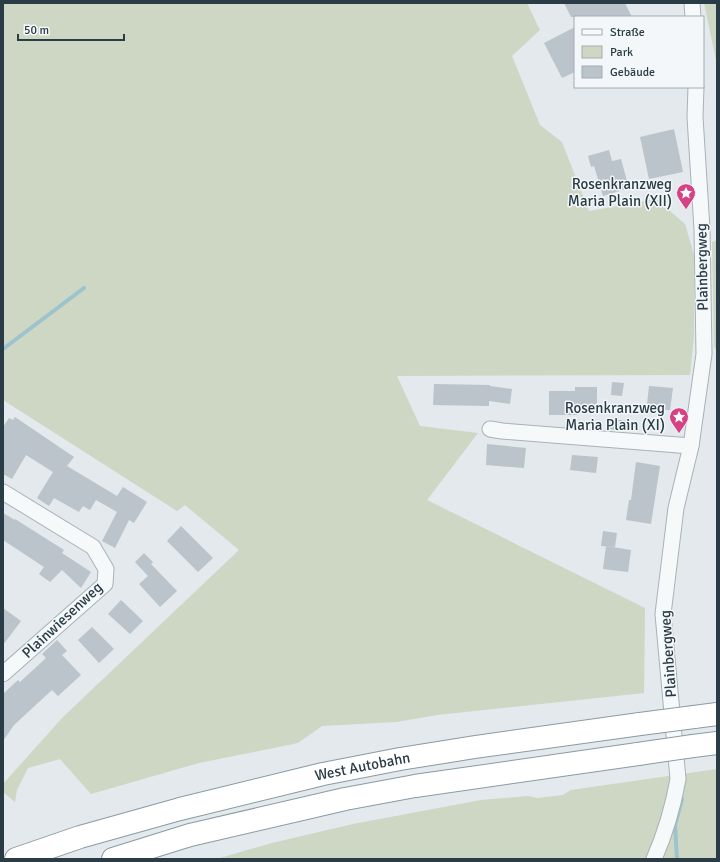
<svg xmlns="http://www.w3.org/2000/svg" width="720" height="862" viewBox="0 0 720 862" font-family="Signika,sans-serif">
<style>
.green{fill:#ced6c4}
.water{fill:#9dc3cd}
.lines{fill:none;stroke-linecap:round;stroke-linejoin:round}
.stream{stroke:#9dc3cd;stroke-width:4}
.building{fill:#bac4ca}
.minor-casing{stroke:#a8b2b7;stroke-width:17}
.motorway-casing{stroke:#8a9ba3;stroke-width:24}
.minor{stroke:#f6f9fa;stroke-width:15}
.motorway{stroke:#fff;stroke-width:22}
.motorway-bridge-casing{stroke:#8a9ba3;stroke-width:24;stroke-linecap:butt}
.motorway-bridge{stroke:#fff;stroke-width:22}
.labels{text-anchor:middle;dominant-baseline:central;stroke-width:3;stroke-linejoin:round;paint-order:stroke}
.poi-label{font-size:15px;fill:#2a3c45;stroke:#f3f7f9;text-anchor:end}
.street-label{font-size:15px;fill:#2a3c45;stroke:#f3f7f9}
</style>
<rect width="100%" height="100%" fill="#e3e9ec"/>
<g class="green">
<polygon points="3,3 527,3 540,30 512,56 540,125 562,142 589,211 656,199 685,224 694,255 694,336 690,375 397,376 420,426 478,433 427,500 645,608 644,693 437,715 396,722 322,726 298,743 199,763 91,794 60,759 28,768 17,790 15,802 3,792 3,784 62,718 239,550 185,505 177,511 3,400"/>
<polygon points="704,3 717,3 717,65"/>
<polygon points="717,240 717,351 714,347 712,242"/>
<polygon points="717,769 717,859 216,859 272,843 353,824 481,800 528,796 537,798 563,795 571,790"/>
</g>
<polygon class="water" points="609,419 631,421 630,431 609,429"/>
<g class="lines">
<g class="stream">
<polyline points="3,349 84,288"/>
<polyline points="677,859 675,825 682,799"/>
</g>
</g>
<g class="building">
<polygon points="564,3 625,3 632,17 571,17"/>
<polygon points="575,27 575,72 562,78 544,43"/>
<polygon points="674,129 683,172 649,179 640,137"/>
<polygon points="609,150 612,161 621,159 629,188 603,196 594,166 591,167 588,156"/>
<polygon points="612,382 624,383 622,396 611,395"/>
<polygon points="434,384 490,385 490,386 512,389 510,404 489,401 489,406 433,405"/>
<polygon points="649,386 673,388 670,410 663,410 663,415 646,413"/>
<polygon points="575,387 597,387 597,407 577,407 578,415 549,415 549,391 575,391"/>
<polygon points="15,417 74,457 67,466 117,496 123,487 147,502 134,523 129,520 115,548 102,541 117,512 96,500 90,510 83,506 79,512 54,498 49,506 37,498 53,472 26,455 12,479 3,474 3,427 9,418 13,420"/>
<polygon points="487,444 526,448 524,468 486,465"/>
<polygon points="572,455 598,457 596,473 570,470"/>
<polygon points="636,462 660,466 651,524 626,520 629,500 631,500"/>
<polygon points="3,513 15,520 15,519 64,550 62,553 91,572 81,588 62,570 50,582 39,574 44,567 3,540"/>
<polygon points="181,526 213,558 198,572 167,541"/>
<polygon points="603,531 617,533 615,547 601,546"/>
<polygon points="606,546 631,550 628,572 603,569"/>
<polygon points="144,553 153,562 151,564 177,591 160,607 139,584 148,576 135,562"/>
<polygon points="121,600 143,621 130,634 108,614"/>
<polygon points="3,608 21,621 3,645"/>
<polygon points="92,627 114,649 99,663 78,640"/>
<polygon points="57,640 67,651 62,655 81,675 58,696 52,690 14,725 3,741 3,694 18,680 20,682 46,658 42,654"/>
</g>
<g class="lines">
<g class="minor-casing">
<g id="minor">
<polyline points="692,3 693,17"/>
<polyline points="490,429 502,431 691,446"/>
<polyline points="3,492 93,547 106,569 105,584 3,674"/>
<path d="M 654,859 C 665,834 673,807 678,779 L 663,614 L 676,508 L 691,446 L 704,354 L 702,229 L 695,117 L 696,87"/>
</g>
</g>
<g class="motorway-casing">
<g id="motorway">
<polyline points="694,717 717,714"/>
<polyline points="693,746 717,743"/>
<path id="s1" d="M 16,859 L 80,837 L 180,809 L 323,774 L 400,759 L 475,747 L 640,724"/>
<polyline points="113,859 190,835 345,799 415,786 638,754"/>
</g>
</g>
<use href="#minor" class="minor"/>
<use href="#motorway" class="motorway"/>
<g class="motorway-bridge-casing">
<g id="motorway-bridge">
<polyline points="640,724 694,717"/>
<polyline points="638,754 693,746"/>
</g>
</g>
<use href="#motorway-bridge" class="motorway-bridge"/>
</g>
<defs>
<g id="sight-pin" transform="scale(1)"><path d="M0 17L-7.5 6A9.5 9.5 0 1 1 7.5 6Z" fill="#d64385" stroke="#f3f7f9"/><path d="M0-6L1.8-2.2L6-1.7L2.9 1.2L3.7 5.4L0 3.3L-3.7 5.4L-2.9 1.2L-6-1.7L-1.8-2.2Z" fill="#fff"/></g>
</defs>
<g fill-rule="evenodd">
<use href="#sight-pin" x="686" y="193"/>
<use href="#sight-pin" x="679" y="417"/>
</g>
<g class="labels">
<g class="poi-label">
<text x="672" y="184">Rosenkranzweg<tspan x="672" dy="17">Maria Plain (XII)</tspan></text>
<text x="665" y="408">Rosenkranzweg<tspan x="665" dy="17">Maria Plain (XI)</tspan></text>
</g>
<g class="street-label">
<text transform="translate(702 267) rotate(-91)">Plainbergweg</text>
<text transform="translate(62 620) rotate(-43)">Plainwiesenweg</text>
<text transform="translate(668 654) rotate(-94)">Plainbergweg</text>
<text stroke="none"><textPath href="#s1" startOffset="359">West Autobahn</textPath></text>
</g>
</g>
<rect width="720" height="862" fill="none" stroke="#2a3c45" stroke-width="8"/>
<rect x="574" y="16" width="130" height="72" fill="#f3f7f9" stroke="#a3acb1"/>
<rect x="582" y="29" width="20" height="6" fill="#f6f9fa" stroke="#a3acb1"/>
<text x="610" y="36" font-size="12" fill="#2a3c45">Straße</text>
<rect x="582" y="46" width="20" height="12" fill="#ced6c4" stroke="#a3acb1"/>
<text x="610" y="56" font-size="12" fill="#2a3c45">Park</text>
<rect x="582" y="66" width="20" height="12" fill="#bac4ca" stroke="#a3acb1"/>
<text x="610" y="76" font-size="12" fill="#2a3c45">Gebäude</text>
<path d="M18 34v6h106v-6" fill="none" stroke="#2a3c45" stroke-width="2"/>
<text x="24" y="34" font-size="12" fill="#2a3c45" stroke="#f3f7f9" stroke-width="3" paint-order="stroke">50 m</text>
</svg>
